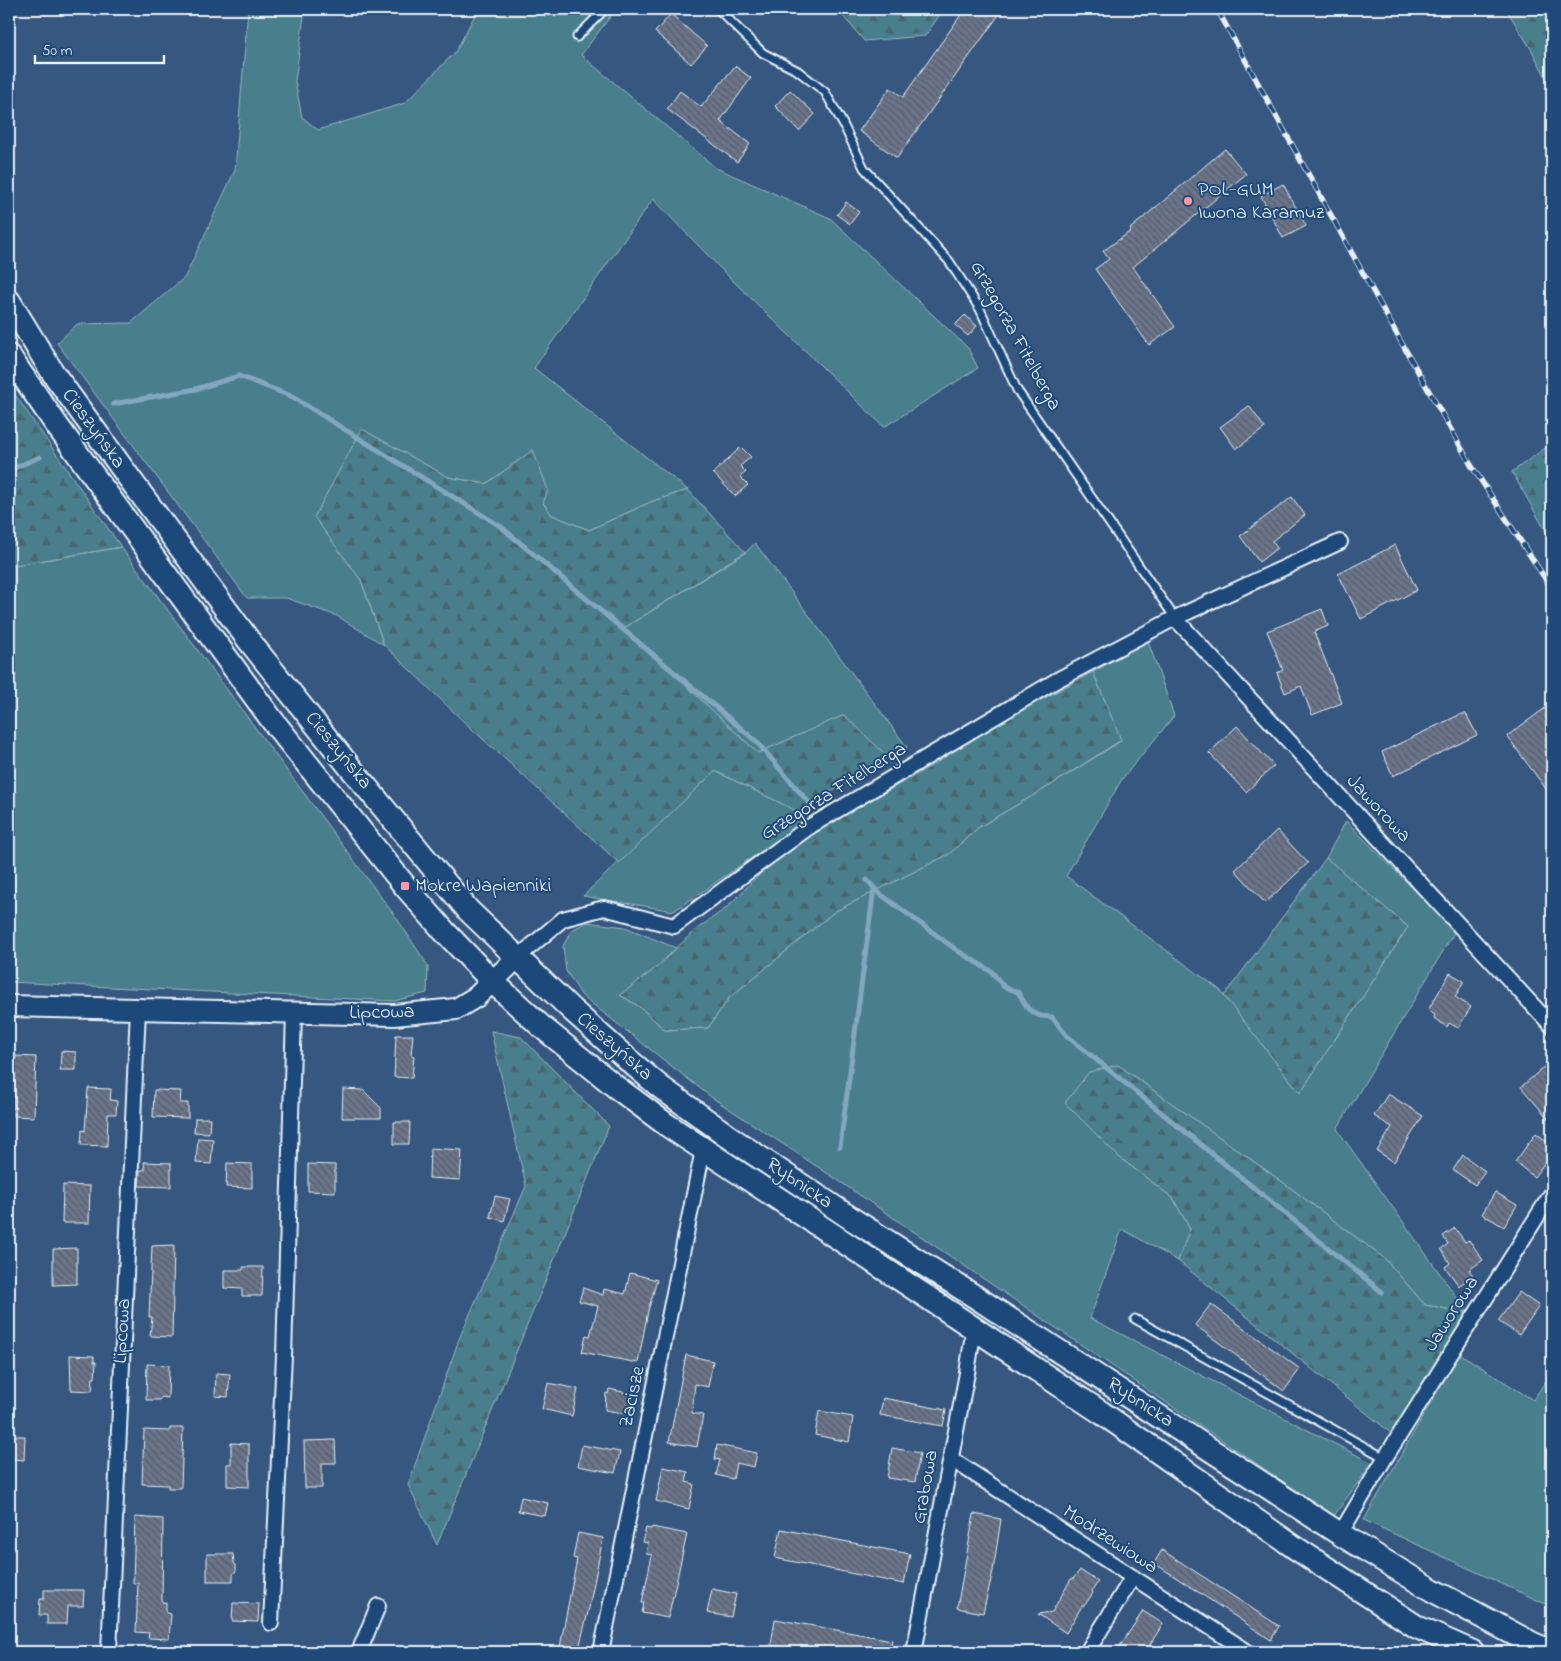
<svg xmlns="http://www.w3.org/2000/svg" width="1561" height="1661" viewBox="0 0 1561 1661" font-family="'Indie Flower',sans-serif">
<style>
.grass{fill:#487e8c;stroke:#98b8c2}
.forest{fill:url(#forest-firs);stroke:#98b8c2}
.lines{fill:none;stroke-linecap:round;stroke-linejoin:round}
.stream{stroke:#82a7bf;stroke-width:5}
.building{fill:url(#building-back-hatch);stroke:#e8f1f8}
.lane-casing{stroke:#e8f1f8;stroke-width:11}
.street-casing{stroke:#e8f1f8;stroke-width:18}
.secondary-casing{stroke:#e8f1f8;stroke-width:24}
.primary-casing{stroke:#e8f1f8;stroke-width:26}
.lane{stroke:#1f4a7a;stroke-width:7}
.street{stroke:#1f4a7a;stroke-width:14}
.secondary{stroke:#1f4a7a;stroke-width:20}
.primary{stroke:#1f4a7a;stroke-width:22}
.rail-casing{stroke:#e8f1f8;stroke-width:5.5}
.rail{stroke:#1f4a7a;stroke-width:4;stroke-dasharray:11;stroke-linecap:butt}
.poi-dot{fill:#ff9aa2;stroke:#1f4a7a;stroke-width:2}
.labels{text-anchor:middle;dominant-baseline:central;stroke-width:4;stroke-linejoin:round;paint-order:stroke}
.poi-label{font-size:20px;fill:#e8f1f8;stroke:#1f4a7a;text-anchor:start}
.street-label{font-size:20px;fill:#e8f1f8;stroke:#1f4a7a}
</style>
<defs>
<pattern id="forest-firs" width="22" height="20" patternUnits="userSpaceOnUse" patternTransform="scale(1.25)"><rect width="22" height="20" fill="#487e8c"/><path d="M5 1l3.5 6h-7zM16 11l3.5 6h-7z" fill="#47666e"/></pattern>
<pattern id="building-back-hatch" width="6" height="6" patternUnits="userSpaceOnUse" patternTransform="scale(1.25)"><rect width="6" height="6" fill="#6b758a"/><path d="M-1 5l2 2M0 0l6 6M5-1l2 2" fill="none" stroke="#585e6a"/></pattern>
</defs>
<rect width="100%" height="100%" fill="#36577f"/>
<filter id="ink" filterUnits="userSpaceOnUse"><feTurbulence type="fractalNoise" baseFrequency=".02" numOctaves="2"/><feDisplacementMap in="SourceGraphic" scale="10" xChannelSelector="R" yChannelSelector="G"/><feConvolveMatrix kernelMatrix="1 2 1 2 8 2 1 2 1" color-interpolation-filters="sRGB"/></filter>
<g filter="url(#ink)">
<g class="grass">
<polygon points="248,9 305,9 295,81 302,117 318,130 405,103 456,51 478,9 616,9 581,55 716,168 830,218 968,348 978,368 884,427 728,276 653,199 534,368 688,490 653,501 589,530 552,515 543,503 533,451 486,484 448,477 362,430 315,517 361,580 384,645 337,616 286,598 247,598 57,343 77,324 131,323 185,277 235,170"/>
<polygon points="755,543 907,747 888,757 843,716 758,753 624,628 745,553"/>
<polygon points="121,547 398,920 428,966 427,993 394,1001 9,982 9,566"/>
<polygon points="1148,641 1174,716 1122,779 1066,876 1220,990 1300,1093 1408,927 1326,858 1346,821 1455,931 1337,1129 1468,1313 1425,1305 1385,1259 1277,1178 1118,1065 1065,1103 1119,1157 1173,1198 1190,1229 1178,1261 1122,1229 1090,1318 1372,1463 1334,1516 830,1175 711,1097 582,996 566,971 563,946 572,930 587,922 625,927 676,948 656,968 620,995 640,1007 665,1030 708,1028 729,998 834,912 949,854 979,827 1051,785 1121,741 1093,672"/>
<polygon points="715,771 799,812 804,822 674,911 583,896"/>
<polygon points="1459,1353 1533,1400 1552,1372 1552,1607 1364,1520"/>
</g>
<g class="forest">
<polygon points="837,9 944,9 925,36 864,41"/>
<polygon points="1506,9 1552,9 1552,89 1531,49"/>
<polygon points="9,386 121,547 9,566"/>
<polygon points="362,429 448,477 486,484 533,450 548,490 543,503 552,515 589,530 653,501 688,490 745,552 624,628 758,753 844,715 888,757 799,812 715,771 619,863 461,719 384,645 361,580 314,517"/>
<polygon points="1552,443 1552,542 1512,472"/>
<polygon points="1093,672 1121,740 1051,785 979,827 949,854 834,912 729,998 708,1028 665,1030 640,1007 620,995 656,968 693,932 726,908 766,868 794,844 933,765 994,725"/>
<polygon points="1326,858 1408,927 1300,1093 1224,996"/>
<polygon points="491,1031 521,1037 609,1126 437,1545 408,1485 459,1339 526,1186"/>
<polygon points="1118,1065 1277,1178 1385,1259 1425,1305 1468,1313 1391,1433 1178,1261 1190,1229 1173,1198 1119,1157 1065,1103 1089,1072"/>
</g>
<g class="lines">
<g class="stream">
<polyline points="113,404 196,389 239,376 291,396 500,526 756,741 810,804"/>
<polyline points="9,470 40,457"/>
<polyline points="867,880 879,893 958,951 992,972 1004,987 1018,992 1028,1009 1040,1016 1052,1017 1066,1035 1382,1292"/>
<polyline points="840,1147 874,888"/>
</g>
</g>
<g class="building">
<polygon points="965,9 1003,9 897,158 859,131 890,88 903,97"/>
<polygon points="671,14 707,46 691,64 655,32"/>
<polygon points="735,66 751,78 720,121 750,144 737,162 667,109 680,91 701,107"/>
<polygon points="790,90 815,114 799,131 775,106"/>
<polygon points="1225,149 1246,174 1133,267 1175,327 1149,345 1095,269 1109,259 1103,251 1131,231 1130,229"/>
<polygon points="1283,184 1306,226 1283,238 1261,196"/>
<polygon points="846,202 859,212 850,224 837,215"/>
<polygon points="965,315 977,326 968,336 955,325"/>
<polygon points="1249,406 1265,428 1236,449 1220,427"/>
<polygon points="741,447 751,457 740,466 746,472 740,477 748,485 735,496 713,473"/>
<polygon points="1292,497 1305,515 1272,541 1277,548 1259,562 1240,536"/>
<polygon points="1395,545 1417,590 1361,619 1338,574"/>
<polygon points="1322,609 1328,626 1314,632 1342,703 1312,715 1301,686 1285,693 1277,673 1283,670 1267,631"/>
<polygon points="1552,703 1552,797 1507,736"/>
<polygon points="1461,714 1466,714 1477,735 1393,776 1382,752"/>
<polygon points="1237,726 1274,766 1246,792 1209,753"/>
<polygon points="1277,830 1308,863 1265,903 1235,870"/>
<polygon points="1450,973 1464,981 1455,997 1471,1007 1458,1028 1449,1023 1447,1027 1434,1018 1435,1015 1428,1010"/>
<polygon points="396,1035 413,1035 411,1055 414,1056 412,1078 394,1077"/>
<polygon points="61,1051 76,1052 76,1070 60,1070"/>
<polygon points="15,1056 36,1057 34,1117 13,1116"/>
<polygon points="1552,1060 1552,1123 1521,1087"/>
<polygon points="88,1088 111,1089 110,1100 117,1101 116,1114 108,1114 107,1146 81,1145 82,1130 85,1131"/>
<polygon points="343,1089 363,1090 381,1108 381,1118 342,1118"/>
<polygon points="154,1090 181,1091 180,1103 188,1103 188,1118 153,1117"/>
<polygon points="1388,1094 1423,1116 1394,1162 1377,1151 1392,1127 1374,1116"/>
<polygon points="195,1118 210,1118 209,1133 194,1132"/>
<polygon points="394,1122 410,1122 409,1144 394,1144"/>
<polygon points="1536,1133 1552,1145 1552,1153 1534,1177 1515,1162"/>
<polygon points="198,1138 213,1139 211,1164 196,1163"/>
<polygon points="430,1148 462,1150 460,1180 429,1178"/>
<polygon points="1463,1155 1485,1171 1475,1185 1453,1170"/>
<polygon points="144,1162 171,1163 171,1187 139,1186 140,1170 145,1170"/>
<polygon points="227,1163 252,1164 252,1188 226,1187"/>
<polygon points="308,1164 335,1165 335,1192 308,1191"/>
<polygon points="63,1185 90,1186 89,1223 62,1223"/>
<polygon points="1495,1192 1517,1205 1504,1227 1482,1214"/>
<polygon points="495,1196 510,1199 504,1221 490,1217"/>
<polygon points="1455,1228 1465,1242 1469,1240 1483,1260 1469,1270 1473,1275 1459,1286 1445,1267 1450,1263 1441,1249 1448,1244 1443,1236"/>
<polygon points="174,1245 172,1337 150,1336 152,1317 149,1317 152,1246"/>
<polygon points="77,1248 77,1284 53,1285 53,1249"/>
<polygon points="243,1267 263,1267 262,1296 242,1296 242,1289 224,1288 224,1270 243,1270"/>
<polygon points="630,1273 657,1280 648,1311 638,1363 582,1352 586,1335 590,1336 598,1306 579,1301 583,1288 603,1295 604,1289 625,1294"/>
<polygon points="1519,1292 1539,1306 1519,1335 1498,1321"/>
<polygon points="1211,1304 1300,1369 1284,1391 1195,1325"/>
<polygon points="70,1355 94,1356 94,1362 96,1362 95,1378 93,1378 92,1391 71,1390"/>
<polygon points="686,1355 713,1361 708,1387 695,1384 692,1413 703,1415 697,1447 669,1442"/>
<polygon points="147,1364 169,1365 168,1398 162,1397 159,1400 146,1400"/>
<polygon points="216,1373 230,1374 228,1397 215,1396"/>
<polygon points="548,1383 578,1389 572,1416 542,1409"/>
<polygon points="609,1389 632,1394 628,1414 605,1410 606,1393 608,1394"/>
<polygon points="883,1398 946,1410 943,1426 880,1415"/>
<polygon points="819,1411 853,1417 849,1442 815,1435"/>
<polygon points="170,1428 183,1428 181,1488 168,1488 168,1485 142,1484 144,1430 170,1431"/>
<polygon points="11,1436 25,1436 24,1460 11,1459"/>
<polygon points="335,1440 336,1463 322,1463 322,1488 305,1488 304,1441"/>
<polygon points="231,1443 249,1444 249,1487 227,1486 227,1464 231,1464"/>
<polygon points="582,1445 620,1452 615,1473 578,1466"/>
<polygon points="717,1445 757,1453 754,1467 736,1463 733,1479 716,1475 720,1460 715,1459"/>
<polygon points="892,1448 920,1453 915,1482 887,1478"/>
<polygon points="663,1467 688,1472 686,1482 694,1484 689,1509 656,1501"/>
<polygon points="521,1497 548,1503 545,1516 518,1511"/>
<polygon points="974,1514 1001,1519 993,1571 983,1613 957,1608"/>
<polygon points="135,1517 163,1519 162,1602 166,1603 166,1613 171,1614 169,1639 148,1638 149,1633 136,1632 138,1583 133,1583"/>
<polygon points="652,1527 687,1534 668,1618 642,1613 644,1603 642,1603 652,1555 646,1554 648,1543 642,1542 646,1528 651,1529"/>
<polygon points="781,1529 910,1554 904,1584 775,1558"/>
<polygon points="578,1533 603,1538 589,1608 578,1652 559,1652 577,1559 573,1558"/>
<polygon points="1162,1550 1279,1626 1271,1640 1154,1563"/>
<polygon points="207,1554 233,1554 234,1563 236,1565 236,1571 233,1574 233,1581 207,1581"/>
<polygon points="1080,1570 1098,1582 1092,1591 1093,1593 1084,1606 1082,1606 1066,1633 1038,1614 1052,1612 1071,1579 1073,1579"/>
<polygon points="712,1589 736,1594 731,1617 707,1613"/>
<polygon points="44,1590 84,1590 83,1606 68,1606 67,1624 47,1624 47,1615 39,1615 40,1599 44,1599"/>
<polygon points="233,1603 259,1604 258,1622 232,1621"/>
<polygon points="1143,1611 1163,1624 1145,1652 1116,1652"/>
<polygon points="775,1619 892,1640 889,1652 809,1652 771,1645"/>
</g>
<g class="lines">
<g class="lane-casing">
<g id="lane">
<polyline points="718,9 763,53 798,71 825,92 843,124 864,168 949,261 980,309 1017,390 1175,618"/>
<polyline points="577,37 605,9"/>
<polyline points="1135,1319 1385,1458"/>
</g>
</g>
<g class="street-casing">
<g id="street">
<polyline points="1175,618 1552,1026"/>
<polyline points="517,958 563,919 604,908 674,926 809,827 1057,680 1175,618 1340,542"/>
<polyline points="951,1459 1248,1652"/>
<polyline points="1340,1534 1385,1458 1552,1193"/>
<polyline points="271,1623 284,1356 294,1013"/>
<polyline points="109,1652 138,1009"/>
<polyline points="359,1652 378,1606"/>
<polyline points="601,1652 703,1150"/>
<polyline points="914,1652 967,1373 974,1327"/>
<polyline points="1087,1652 1132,1578"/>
</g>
</g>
<g class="secondary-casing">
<polyline id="secondary" points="9,1006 394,1015 456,1009 476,997 517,958"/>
</g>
<g class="primary-casing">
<g id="primary">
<polyline points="9,301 53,373 135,486 250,642 349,766 468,910 572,1010 626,1058 659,1086 735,1141 855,1221 974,1296 1340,1534 1432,1590 1533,1644 1552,1652"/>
<polyline points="9,356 58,427 272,720 405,886 444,931 492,981 542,1027 616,1087 667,1125 1102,1413 1297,1549 1417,1627 1473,1652"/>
</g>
</g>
<use href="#lane" class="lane"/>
<use href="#street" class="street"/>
<use href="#secondary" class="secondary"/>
<use href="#primary" class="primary"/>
<g class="rail-casing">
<polyline id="rail" points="1217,9 1400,340 1471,465 1552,589"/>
</g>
<use href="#rail" class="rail"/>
</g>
</g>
<g class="poi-dot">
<circle cx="1188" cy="201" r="5"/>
<rect x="400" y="881" width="10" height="10" rx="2.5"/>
</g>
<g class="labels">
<g class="poi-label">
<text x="1198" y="190">POL-GUM<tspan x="1198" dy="23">Iwona Karamuz</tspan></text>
<text x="415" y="886">Mokre Wapienniki</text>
</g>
<g class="street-label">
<text transform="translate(1015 336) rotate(61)">Grzegorza Fitelberga</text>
<text transform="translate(93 429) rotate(54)">Cieszyńska</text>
<text transform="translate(338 751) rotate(51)">Cieszyńska</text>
<text transform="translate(834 792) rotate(-32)">Grzegorza Fitelberga</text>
<text transform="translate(1378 809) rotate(47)">Jaworowa</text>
<text transform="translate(382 1013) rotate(-1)">Lipcowa</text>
<text transform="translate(614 1047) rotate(41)">Cieszyńska</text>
<text transform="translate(799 1184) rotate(34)">Rybnicka</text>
<text transform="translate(1452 1314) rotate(-58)">Jaworowa</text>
<text transform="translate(123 1331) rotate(-87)">Lipcowa</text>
<text transform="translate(633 1397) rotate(-78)">Zacisze</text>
<text transform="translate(1140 1403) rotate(33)">Rybnicka</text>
<text transform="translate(926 1487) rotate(-80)">Grabowa</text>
<text transform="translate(1110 1540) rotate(33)">Modrzewiowa</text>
</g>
</g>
<rect width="1561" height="1661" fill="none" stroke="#1f4a7a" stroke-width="30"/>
<rect x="15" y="15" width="1531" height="1631" fill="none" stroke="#e8f1f8" stroke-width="2" filter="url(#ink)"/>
<path d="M35 55v8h129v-8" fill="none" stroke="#e8f1f8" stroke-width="2.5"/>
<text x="42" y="55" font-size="15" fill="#e8f1f8" stroke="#1f4a7a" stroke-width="4" paint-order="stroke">50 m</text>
</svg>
